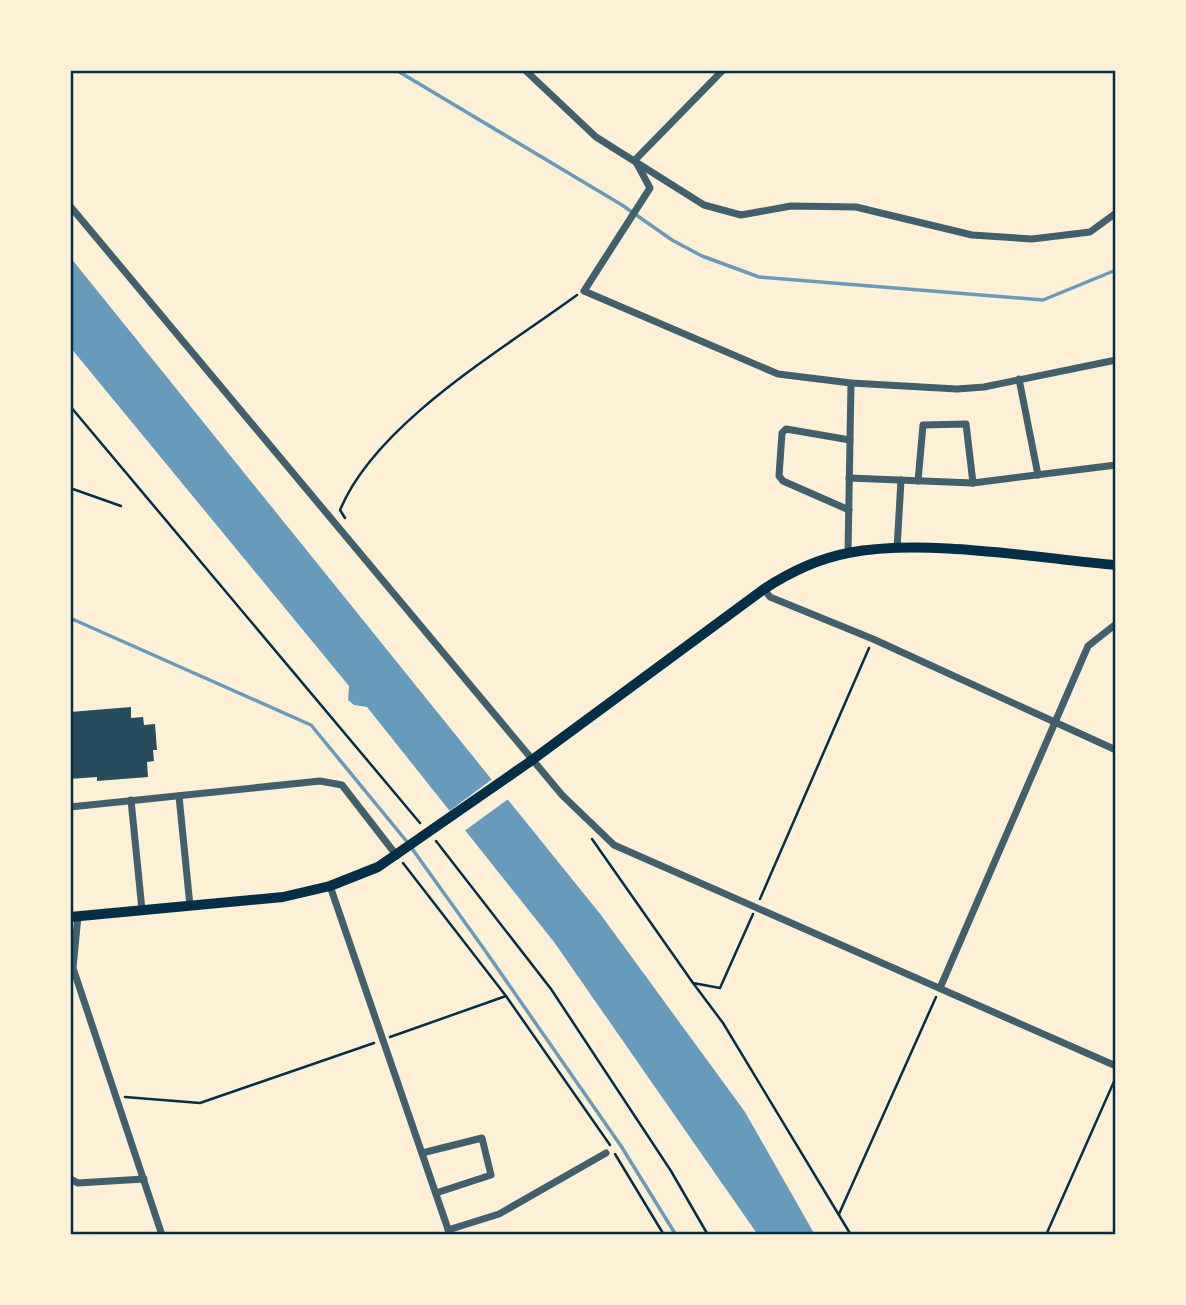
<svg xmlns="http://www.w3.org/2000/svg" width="1186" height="1305" viewBox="0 0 1186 1305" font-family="'DejaVu Sans',sans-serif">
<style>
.water{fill:#669bbc}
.pier{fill:#fdf0d5}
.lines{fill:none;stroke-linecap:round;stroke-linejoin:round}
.stream{stroke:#669bbc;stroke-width:3.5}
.building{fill:#264d5e}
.path{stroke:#003049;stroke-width:2.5}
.minor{stroke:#3f606c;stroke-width:7}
.primary{stroke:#003049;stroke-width:10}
.neatline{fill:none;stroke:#003049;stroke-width:2.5}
</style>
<rect width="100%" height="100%" fill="#fdf0d5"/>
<polygon class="water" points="70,257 601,915 745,1112 815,1235 758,1235 554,942 367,707 354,705 348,700 349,686 70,347"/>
<polygon class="pier" points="495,777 511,797 463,832 448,812"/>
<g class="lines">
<g class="stream">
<polyline points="396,70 622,205 672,240 702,256 759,277 1043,300 1116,270"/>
<polyline points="70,618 311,725 408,843 484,949 621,1146 676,1235"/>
</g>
</g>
<polygon class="building" points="131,707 131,718 143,717 144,725 155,724 157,750 153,750 154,761 147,762 148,777 97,781 97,777 70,779 70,712"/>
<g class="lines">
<g class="path">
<polyline points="70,406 420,823"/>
<polyline points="70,488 121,506"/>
<path d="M 345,518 L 340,510 C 376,423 502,350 577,295"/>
<polyline points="592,839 693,983 720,988 753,914"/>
<polyline points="436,841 551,989 671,1171 708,1235"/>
<polyline points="403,863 506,996 610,1145"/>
<polyline points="760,899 869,648"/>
<polyline points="693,983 723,1023 851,1235"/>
<polyline points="390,1037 506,996"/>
<polyline points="125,1097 200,1103 374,1043"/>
<polyline points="615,1154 664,1235"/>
<polyline points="839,1214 936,997"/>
<polyline points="1046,1235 1116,1077"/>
</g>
<g class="minor">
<polyline points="525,70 596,137 704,205 741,215 791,206 856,207 972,235 1032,239 1090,232 1116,213"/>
<polyline points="635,160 650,188 584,291 778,374 851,383 957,389 984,387 1116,360"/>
<polyline points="635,160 723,70"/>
<polyline points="70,206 562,795 614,845 1116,1066"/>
<polyline points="1019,379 1038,475"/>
<polyline points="849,478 973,483 1116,465"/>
<polyline points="918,481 923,425 966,424 973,483"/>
<polyline points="849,510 783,481 779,476 782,433 786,429 850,440"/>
<polyline points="897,549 901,480"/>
<polyline points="848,553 851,383"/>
<polyline points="764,589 770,597 873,639 1116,750"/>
<polyline points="179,796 190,906"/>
<polyline points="131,800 142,910"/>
<polyline points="70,807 320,781 342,785 397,856"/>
<polyline points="330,886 450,1235"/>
<polyline points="78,916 73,968 162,1235"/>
<polyline points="940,988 1088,646 1116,624"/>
<polyline points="422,1153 482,1138 491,1175 436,1193"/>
<polyline points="70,1179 78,1183 144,1179"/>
<polyline points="448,1230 499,1214 606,1153"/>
</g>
<path class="primary" d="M 70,917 L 283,897 L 330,886 L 378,867 L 528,763 L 764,589 C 790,572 817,559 848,553 C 925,538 1036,558 1116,565"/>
</g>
<rect width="1186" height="1305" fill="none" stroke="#fdf0d5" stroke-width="144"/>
<rect x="72" y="72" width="1042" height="1161" class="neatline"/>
</svg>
